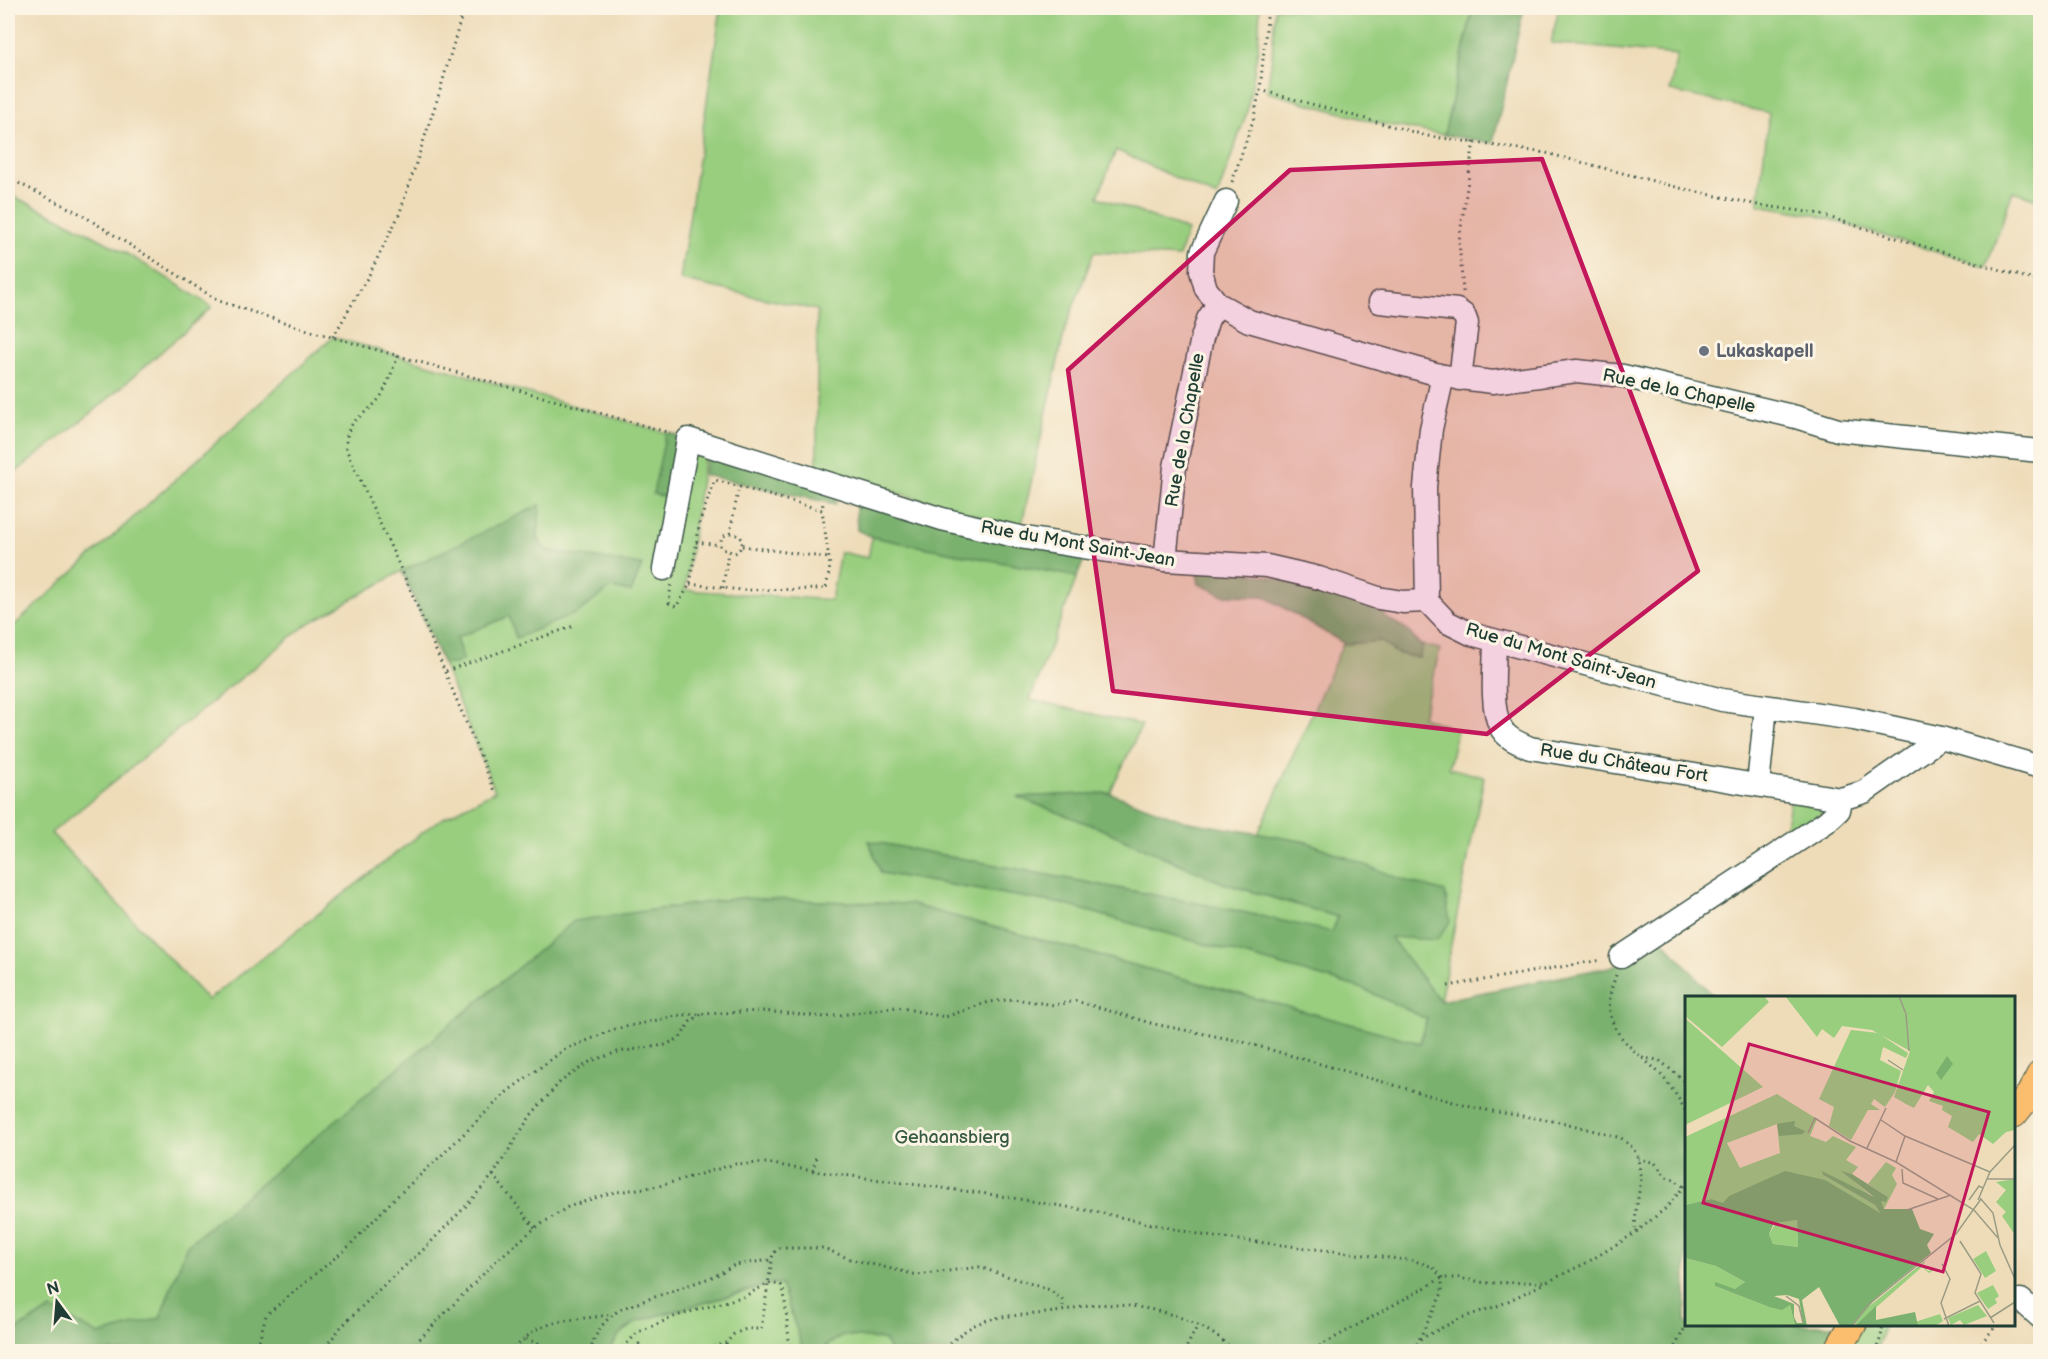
<svg xmlns="http://www.w3.org/2000/svg" width="2048" height="1359" viewBox="0 0 2048 1359" font-family="'Balsamiq Sans',sans-serif">
<style>
.green{fill:#99ce7f;stroke:#5c865a;stroke-width:1.5;fill-rule:evenodd}
.forest{fill:#7ab16e;stroke:#4c7751;stroke-width:1.5}
.lines{fill:none;stroke-linecap:round;stroke-linejoin:round}
.minor-casing{stroke:#3e5548;stroke-width:25}
.major-casing{stroke:#3e5548;stroke-width:29}
.path{stroke:#3e5548;stroke-width:3;stroke-dasharray:1.5 4.5;stroke-linecap:butt}
.minor{stroke:#fff;stroke-width:22}
.major{stroke:#fbbd6e;stroke-width:27}
.marked{fill:#c2185b;fill-opacity:0.2;stroke:#c2185b;stroke-width:4.5;stroke-linejoin:round}
.worship-dot{fill:#6b7280;stroke:#fcf5e5;stroke-width:2}
.labels{text-anchor:middle;dominant-baseline:central;stroke-width:6;stroke-linejoin:round;paint-order:stroke}
.worship-label{font-size:18px;font-weight:bold;fill:#5b616d;stroke:#fcf5e5;text-anchor:start}
.street-label{font-size:18px;fill:#1f3d34;stroke:#fcf5e5}
.park-label{font-size:18px;fill:#375a43;stroke:#fcf5e5}
.inset-road{fill:none;stroke:#9b9c84;stroke-width:1.5}
.view{fill:#c2185b;fill-opacity:0.15;stroke:#c2185b;stroke-width:3}
.inset-edge{fill:none;stroke:#1f3d34;stroke-width:3}
</style>
<rect width="100%" height="100%" fill="#fcf5e5"/>
<filter id="ink" filterUnits="userSpaceOnUse"><feTurbulence type="fractalNoise" baseFrequency=".0167" numOctaves="2"/><feDisplacementMap in="SourceGraphic" scale="12" xChannelSelector="R" yChannelSelector="G"/><feConvolveMatrix kernelMatrix="1 2 1 2 8 2 1 2 1" color-interpolation-filters="sRGB"/></filter>
<filter id="wash" filterUnits="userSpaceOnUse"><feTurbulence type="fractalNoise" baseFrequency=".008" numOctaves="4" result="noise"/><feDisplacementMap in="SourceGraphic" scale="24" xChannelSelector="R" yChannelSelector="G"/><feGaussianBlur stdDeviation="1.35" result="paint"/><feColorMatrix in="noise" values="0 0 0 0 0 0 0 0 0 0 0 0 0 0 0 0 0 1.4 0 .05"/><feComposite in="paint" operator="in"/></filter>
<g filter="url(#wash)">
<rect width="100%" height="100%" fill="#eedcb9"/>
<g class="green">
<polygon points="721,8 1260,8 1258,49 1247,112 1217,197 1116,150 1098,197 1187,230 1179,257 1094,252 1065,329 1021,528 817,470 817,310 680,280"/>
<polygon points="1275,8 1473,8 1444,135 1377,123 1267,92 1272,57"/>
<polygon points="1559,8 2040,8 2040,200 2013,191 1986,267 1812,214 1758,205 1769,113 1670,91 1677,55 1551,43"/>
<path d="M 8,194 C 79,225 147,263 212,307 L 94,411 L 8,478 Z"/>
<path d="M 333,337 L 706,444 L 685,590 L 831,600 L 840,552 L 868,558 L 872,537 L 1077,577 L 1030,700 L 1142,725 L 1110,793 L 1019,797 L 1097,827 L 1223,883 L 1338,917 L 1332,933 L 1233,910 L 869,841 L 881,873 L 1063,904 L 1361,988 L 1427,1019 L 1420,1043 L 909,904 L 187,1245 L 160,1318 L 99,1335 L 51,1309 L 8,1335 L 8,631 ZM 402,571 L 446,671 L 495,791 L 436,822 L 208,1000 L 51,833 L 306,625 Z"/>
<polygon points="1350,628 1440,649 1422,717 1457,730 1449,768 1484,777 1440,1001 1389,937 1445,892 1403,880 1307,842 1258,834"/>
<polygon points="1791,797 1821,801 1827,809 1783,843"/>
<polygon points="769,1283 781,1285 784,1292 804,1351 609,1352 619,1335 638,1321 752,1290"/>
<polygon points="1853,1325 1883,1325 1881,1337 1875,1351 1837,1352"/>
<polygon points="842,1335 884,1340 891,1351 828,1351 826,1347"/>
</g>
<g class="forest">
<polygon points="1473,8 1524,8 1493,143 1444,135"/>
<polygon points="666,432 683,437 671,498 653,494"/>
<polygon points="707,453 834,489 836,504 704,475"/>
<polygon points="855,492 1088,549 1077,577 872,537 857,530"/>
<polygon points="540,505 538,538 545,550 642,565 631,592 611,588 577,613 516,638 509,616 456,638 463,659 455,664 443,664 402,571"/>
<polygon points="1195,562 1378,598 1386,618 1405,628 1422,647 1419,658 1396,653 1381,641 1345,644 1264,596 1223,595 1199,584"/>
<polygon points="1110,793 1184,821 1307,842 1403,880 1445,892 1450,922 1437,940 1390,937 1440,1001 1619,965 1661,938 1714,997 1686,998 1686,1324 1853,1325 1837,1352 891,1352 884,1340 842,1335 826,1346 828,1351 804,1352 784,1292 781,1285 775,1283 638,1321 619,1335 609,1351 8,1352 8,1335 51,1309 99,1335 160,1318 187,1245 574,921 738,898 909,904 1420,1043 1427,1019 1361,988 1063,904 881,873 869,841 1233,910 1332,932 1338,917 1223,883 1097,827 1017,797"/>
</g>
</g>
<g filter="url(#ink)">
<g class="lines">
<g class="minor-casing">
<g id="minor">
<polyline points="1226,201 1202,252 1201,271 1206,289 1218,304 1249,321 1443,376 1493,382 1577,371 1623,376 1796,417 1838,430 2040,451"/>
<polyline points="1380,302 1457,310 1464,315 1467,323 1460,379"/>
<polyline points="1165,560 1175,467 1202,338 1208,319 1218,304"/>
<polyline points="664,569 688,439 942,519 1019,537 1165,560 1267,566 1319,578 1378,598 1403,602 1427,601"/>
<polyline points="1427,601 1447,622 1471,634 1722,700 1854,719 1941,738 2040,767"/>
<polyline points="1427,601 1425,487 1431,429 1443,376"/>
<path d="M 1495,641 C 1495,665 1490,705 1500,726 C 1505,738 1519,743 1530,748 L 1841,799"/>
<polyline points="1758,785 1766,707"/>
<polyline points="1621,957 1826,822 1839,810 1841,799 1864,792 1941,738"/>
<polyline points="2021,1300 2040,1317"/>
</g>
</g>
<g class="major-casing">
<g id="major">
<polyline points="2014,1114 2030,1094 2040,1075"/>
<polyline points="1837,1352 1853,1324"/>
</g>
</g>
<g class="path">
<polyline points="1260,90 1428,136 1546,153 1680,188 1758,205 1815,213 2040,282"/>
<polyline points="8,178 79,213 219,301 314,332 670,433"/>
<polyline points="1232,182 1253,121 1260,90 1268,8"/>
<polyline points="1463,292 1459,241 1474,141"/>
<polyline points="333,337 369,275 399,215 438,97 464,8"/>
<path d="M 398,356 C 393,368 388,384 381,396 C 366,418 345,416 346,449 L 410,589 L 495,791"/>
<polyline points="730,533 740,536 743,541 739,551 735,553 722,549 720,545 722,537 730,533 739,486"/>
<polyline points="696,542 720,545"/>
<polyline points="742,546 829,558"/>
<polyline points="690,584 741,590 826,589 830,566 822,510"/>
<polyline points="671,585 669,603 676,607 690,584 700,521 715,480 822,510 823,503"/>
<polyline points="723,588 728,552"/>
<polyline points="446,671 574,626"/>
<path d="M 1616,975 C 1614,982 1610,990 1610,998 C 1605,1037 1641,1053 1663,1077 C 1672,1088 1680,1100 1686,1112"/>
<polyline points="1448,986 1601,960"/>
<polyline points="1642,1058 1659,1060 1686,1082"/>
<polyline points="1638,1158 1655,1163 1666,1177 1674,1179 1685,1188"/>
<polyline points="813,1171 816,1156"/>
<polyline points="493,1175 535,1228"/>
<polyline points="526,1339 538,1343 543,1352"/>
<polyline points="1420,1339 1461,1318 1500,1305 1545,1283"/>
<polyline points="726,1343 729,1352"/>
<polyline points="256,1352 266,1315 347,1248 393,1200 443,1154 508,1091 564,1050 615,1029 681,1015 762,1011 826,1017 897,1007 945,1017 989,1002 1014,999 1055,1005 1076,1001 1154,1024 1240,1041 1474,1108 1565,1123 1621,1138 1633,1148 1638,1158 1641,1179 1636,1211 1635,1233"/>
<polyline points="322,1352 340,1328 386,1283 423,1250 466,1206 493,1175 531,1115 560,1082 591,1061 618,1052 665,1045 680,1038 690,1022 703,1013"/>
<polyline points="407,1352 496,1261 535,1228 568,1207 610,1193 659,1186 735,1164 767,1163 813,1171 995,1195 1097,1212 1207,1236 1415,1261 1433,1267 1442,1278 1442,1293 1413,1352"/>
<path d="M 509,1352 C 518,1346 526,1336 534,1331 C 553,1319 587,1319 608,1315"/>
<path d="M 590,1352 C 595,1332 605,1318 623,1308 L 715,1276 L 734,1265 L 771,1260"/>
<polyline points="619,1352 638,1332 676,1316 745,1296 769,1283 781,1285 784,1292 789,1339 794,1352"/>
<polyline points="629,1352 639,1344 643,1352"/>
<polyline points="696,1352 726,1343 734,1334 746,1329 761,1329 773,1253 780,1248 823,1248 850,1259 917,1275 979,1267 1050,1290 1062,1300 1064,1310"/>
<path d="M 942,1352 C 980,1309 1004,1319 1054,1312 C 1066,1311 1078,1306 1090,1305 C 1137,1302 1202,1315 1234,1352"/>
<polyline points="1184,1352 1198,1325"/>
<polyline points="1309,1352 1442,1278 1459,1278 1486,1283 1547,1282 1588,1262 1635,1233 1666,1208 1686,1184"/>
<polyline points="1672,1352 1687,1324"/>
<polyline points="1875,1352 1881,1337 1883,1324"/>
<polyline points="1973,1352 1998,1324"/>
</g>
<use href="#minor" class="minor"/>
<use href="#major" class="major"/>
</g>
</g>
<path class="marked" d="M 1542,159 L 1698,571 L 1487,734 L 1113,691 L 1068,370 L 1290,170 Z"/>
<circle class="worship-dot" cx="1704" cy="351" r="6"/>
<g class="labels">
<g class="worship-label">
<text x="1716" y="351">Lukaskapell</text>
</g>
<g class="street-label">
<text transform="translate(1679 391) rotate(12)">Rue de la Chapelle</text>
<text transform="translate(1185 430) rotate(-80)">Rue de la Chapelle</text>
<text transform="translate(1078 544) rotate(10)">Rue du Mont Saint-Jean</text>
<text transform="translate(1561 656) rotate(16)">Rue du Mont Saint-Jean</text>
<text transform="translate(1624 763) rotate(9)">Rue du Château Fort</text>
</g>
<g class="park-label">
<text x="952" y="1137">Gehaansbierg</text>
</g>
</g>
<g transform="translate(1685 996)">
<rect width="330" height="330" fill="#eedcb9"/>
<path d="M 0,0 L 79,0 L 84,6 L 37,51 L 0,20 ZM 100,0 L 330,0 L 330,134 L 321,136 L 308,148 L 294,138 L 288,146 L 263,131 L 267,120 L 257,114 L 258,110 L 244,105 L 249,96 L 243,89 L 229,112 L 221,108 L 209,101 L 225,55 L 187,34 L 157,30 L 149,42 L 137,33 L 132,41 ZM 0,22 L 78,91 L 0,129 ZM 166,34 L 193,37 L 223,57 L 221,62 L 198,51 L 195,64 L 216,75 L 210,96 L 200,111 L 189,103 L 186,108 L 195,114 L 183,114 L 166,144 L 144,130 L 149,111 L 134,103 ZM 92,98 L 132,123 L 125,140 L 141,146 L 148,140 L 171,151 L 161,164 L 173,171 L 167,178 L 158,176 L 189,202 L 138,176 L 138,179 L 190,209 L 195,217 L 31,207 L 26,203 L 0,209 L 0,141 ZM 92,128 L 95,157 L 55,172 L 42,147 ZM 201,166 L 211,172 L 207,179 L 212,188 L 199,213 L 195,204 L 203,201 L 183,188 ZM 330,183 L 330,239 L 317,220 L 321,216 L 311,206 L 321,194 L 311,186 ZM 112,224 L 113,251 L 88,248 L 84,238 L 92,225 ZM 301,255 L 311,275 L 300,282 L 288,263 ZM 0,262 L 31,270 L 60,286 L 51,293 L 30,290 L 84,311 L 105,309 L 110,329 L 116,330 L 0,330 ZM 241,264 L 238,269 L 243,275 L 250,273 L 244,277 L 237,271 L 170,330 L 171,321 ZM 308,289 L 314,300 L 310,303 L 312,307 L 303,313 L 292,297 ZM 293,309 L 302,320 L 279,329 L 275,324 L 266,329 L 263,322 ZM 255,318 L 258,325 L 250,330 L 233,330 L 230,326 Z" fill="#99ce7f" fill-rule="evenodd"/>
<path d="M 262,60 L 268,68 L 256,84 L 251,77 ZM 110,125 L 109,130 L 120,135 L 118,138 L 94,140 L 92,128 ZM 100,175 L 140,184 L 195,217 L 190,209 L 138,179 L 137,175 L 189,201 L 156,175 L 167,178 L 203,201 L 201,206 L 196,205 L 199,213 L 227,213 L 235,233 L 249,238 L 242,249 L 246,257 L 192,301 L 167,330 L 155,330 L 134,291 L 117,304 L 122,330 L 110,329 L 105,309 L 97,314 L 84,311 L 30,290 L 30,286 L 50,293 L 60,286 L 31,270 L 0,262 L 0,209 L 26,203 L 38,207 L 44,200 ZM 112,224 L 113,251 L 88,248 L 84,238 L 89,227 ZM 102,299 L 114,303 L 118,327 L 112,327 L 109,321 L 109,308 L 89,300 ZM 191,310 L 191,324 L 230,316 L 233,330 L 170,330 Z" fill="#7ab16e" fill-rule="evenodd"/>
<path class="inset-road" d="M 214,0 L 221,18 L 224,55M 203,64 L 218,74M 196,124 L 220,140 L 305,176M 123,137 L 130,122 L 165,145 L 211,166 L 289,214 L 313,242M 182,152 L 201,112M 211,166 L 220,140M 217,173 L 218,187 L 253,203M 302,183 L 330,183M 295,202 L 308,217 L 315,249 L 330,283M 284,204 L 294,190 L 298,192M 293,204 L 305,176 L 330,149M 222,214 L 266,199M 278,250 L 275,245 L 296,278 L 290,297 L 309,327M 257,268 L 265,283 L 256,307 L 264,330M 101,300 L 114,310 L 118,327M 305,322 L 330,306M 259,323 L 295,305M 167,330 L 183,309 L 271,238 L 296,203"/>
<path class="view" d="M 64,48 L 304,116 L 258,276 L 18,207 Z"/>
<rect width="330" height="330" class="inset-edge"/>
</g>
<rect width="2048" height="1359" fill="none" stroke="#fcf5e5" stroke-width="30"/>
<g transform="translate(57 1302) rotate(344)" stroke="#fcf5e5" stroke-width="4.5" paint-order="stroke">
<path d="M0-4.5L10 22L0 15L-10 22Z" fill="#1f3d34"/>
<text y="-9" font-size="16" font-weight="bold" text-anchor="middle" fill="#1f3d34">N</text>
</g>
</svg>
